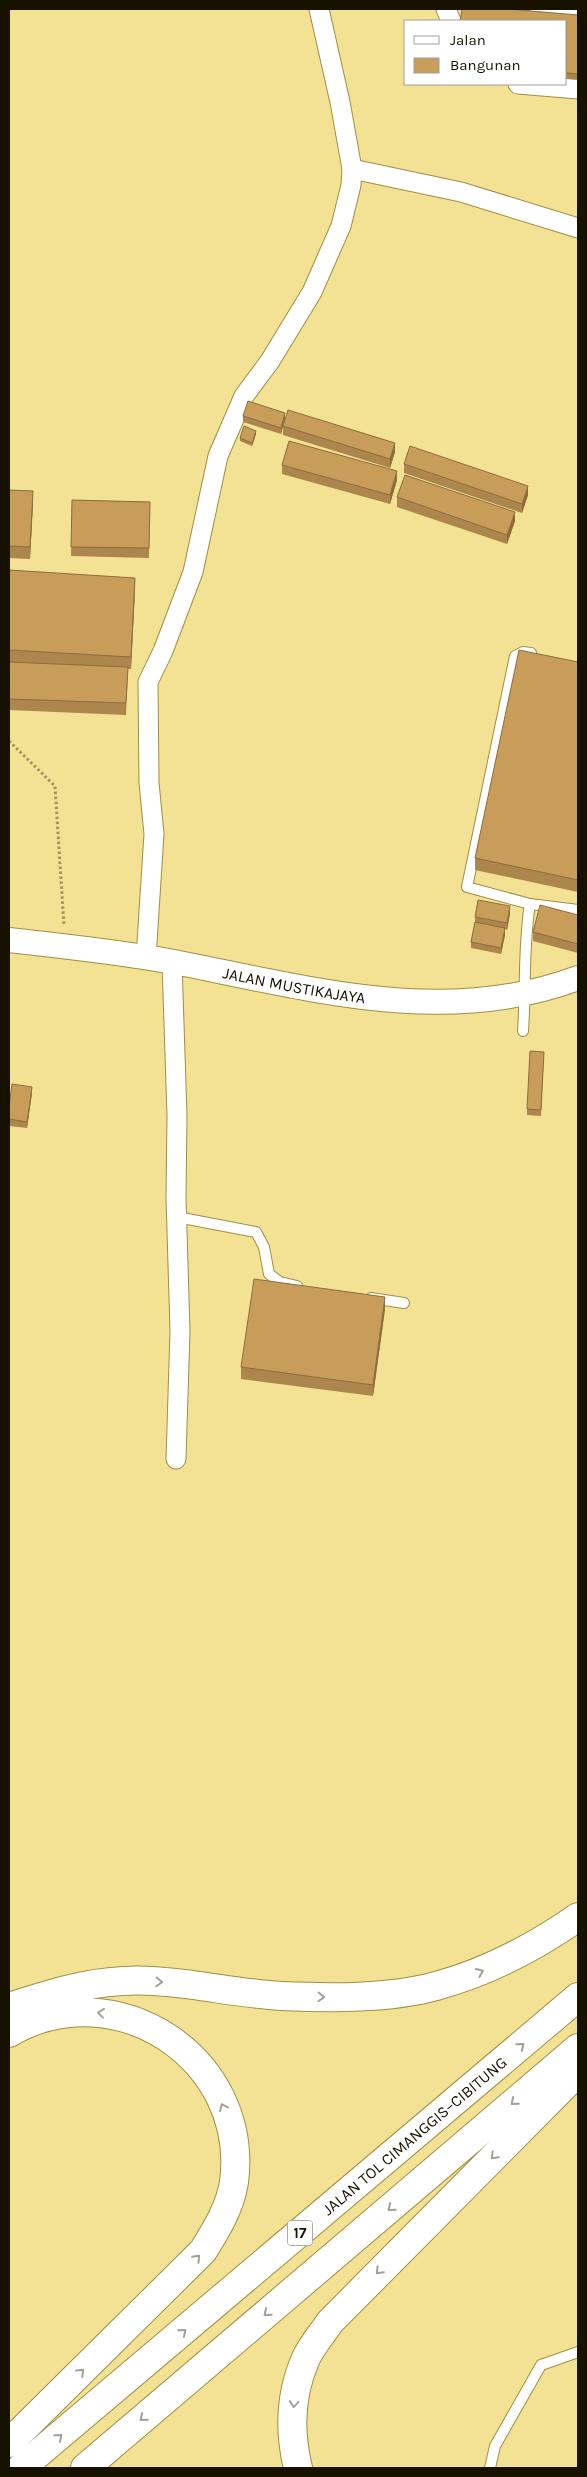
<svg xmlns="http://www.w3.org/2000/svg" width="587" height="2477" viewBox="0 0 587 2477" font-family="Karla,sans-serif">
<style>
.lines{fill:none;stroke-linecap:round;stroke-linejoin:round}
.service-casing{stroke:#a08f42;stroke-width:12}
.minor-casing{stroke:#a08f42;stroke-width:21}
.tertiary-casing{stroke:#a08f42;stroke-width:26}
.motorway-casing{stroke:#a08f42;stroke-width:30}
.path{stroke:#a1945d;stroke-width:3;stroke-dasharray:2.5 2.5;stroke-linecap:butt}
.service{stroke:#fff;stroke-width:10}
.minor{stroke:#fff;stroke-width:19}
.tertiary{stroke:#fff;stroke-width:24}
.motorway{stroke:#fff;stroke-width:28}
.wall{fill:#ac864d}
.shaded-wall{fill:#8c6d3e}
.building{fill:#c89c59;stroke:#8c6d3e}
.oneway{stroke:#a2a099}
.labels{text-anchor:middle;dominant-baseline:central;stroke-width:4;stroke-linejoin:round;paint-order:stroke}
.shield{fill:#fff;stroke:#5d594c;stroke-width:1}
.shield-label{font-size:15px;font-weight:bold;fill:#171200}
.street-label{font-size:16px;fill:#171200;stroke:#fff}
</style>
<rect width="100%" height="100%" fill="#f3e294"/>
<g class="lines">
<g class="service-casing">
<g id="service">
<polyline points="531,653 523,652 515,656 467,887 530,904 578,910"/>
<path d="M 523,1031 C 526,989 523,946 530,904"/>
<polyline points="177,1217 256,1232 264,1247 269,1274 280,1282 297,1286"/>
<polyline points="371,1298 404,1303"/>
<polyline points="490,2468 495,2446 541,2365 578,2352"/>
</g>
</g>
<g class="minor-casing">
<g id="minor">
<polyline points="446,9 451,21"/>
<polyline points="539,9 578,11"/>
<polyline points="518,84 578,89"/>
<polyline points="352,169 461,192 578,228"/>
<polyline points="146,958 154,834 149,783 148,682 163,651 193,572 218,456 244,396 270,361 312,292 341,226 351,185 352,169 340,102 319,9"/>
<polyline points="172,962 177,1116 176,1198 180,1331 176,1459"/>
</g>
</g>
<g class="tertiary-casing">
<g id="tertiary">
<path id="s1" d="M 9,940 C 64,946 120,952 174,962 C 308,988 444,1028 578,978"/>
</g>
</g>
<g class="motorway-casing">
<g id="motorway">
<path d="M 9,2007 C 46,1995 83,1983 123,1981 C 176,1978 228,1993 281,1996 C 330,1998 389,1999 436,1986 C 488,1972 535,1947 578,1917"/>
<path d="M 9,2033 C 116,1970 250,2059 234,2182 C 230,2208 216,2230 203,2251 L 9,2443"/>
<path id="s2" d="M 21,2468 L 578,1997"/>
<polyline points="85,2468 578,2048"/>
<path d="M 298,2468 C 289,2431 290,2394 306,2358 C 312,2345 322,2334 330,2322 L 578,2072"/>
</g>
</g>
<polyline class="path" points="9,741 55,786 64,926"/>
<use href="#service" class="service"/>
<use href="#minor" class="minor"/>
<use href="#tertiary" class="tertiary"/>
<use href="#motorway" class="motorway"/>
</g>
<g class="wall">
<polygon points="578,15 578,80 566,79 566,21"/>
<polygon points="285,413 281,434 243,422 243,416"/>
<polygon points="283,426 395,452 390,468 283,435"/>
<polygon points="256,434 252,446 240,441 240,438"/>
<polygon points="404,464 528,495 522,513 404,473"/>
<polygon points="282,465 397,480 390,504 282,474"/>
<polygon points="9,490 33,503 30,559 9,558"/>
<polygon points="397,497 515,521 507,544 397,507"/>
<polygon points="72,500 150,502 149,558 71,556"/>
<polygon points="9,570 135,589 131,669 128,669 126,715 9,710"/>
<polygon points="578,662 578,892 475,870 475,858"/>
<polygon points="510,913 507,930 505,929 505,935 501,954 471,948 471,942 475,923 475,917"/>
<polygon points="578,915 578,953 533,941 533,932"/>
<polygon points="544,1052 541,1116 527,1115 527,1109"/>
<polygon points="32,1093 27,1128 9,1126 9,1107"/>
<polygon points="385,1309 373,1396 241,1379 241,1367"/>
</g>
<g class="shaded-wall">
<polygon points="285,413 285,419 281,434 281,428"/>
<polygon points="256,431 256,434 252,446 252,443"/>
<polygon points="395,443 395,452 390,468 390,459"/>
<polygon points="397,471 397,480 390,504 390,495"/>
<polygon points="528,486 528,495 522,513 522,504"/>
<polygon points="33,491 33,503 30,559 30,547"/>
<polygon points="515,512 515,521 507,544 507,535"/>
<polygon points="135,578 135,589 131,669 131,657"/>
<polygon points="510,906 510,913 507,930 507,923"/>
<polygon points="505,928 505,935 501,954 501,948"/>
<polygon points="32,1087 32,1093 27,1128 27,1122"/>
<polygon points="385,1297 385,1309 373,1396 373,1385"/>
</g>
<g class="building">
<polygon points="462,9 508,9 578,15 578,74 566,73 566,21 460,21"/>
<polygon points="248,401 285,413 281,428 243,416"/>
<polygon points="288,410 395,443 390,459 283,426"/>
<polygon points="244,426 256,431 252,443 240,438"/>
<polygon points="289,441 397,471 390,495 282,465"/>
<polygon points="410,446 528,486 522,504 404,464"/>
<polygon points="405,475 515,512 507,535 397,497"/>
<polygon points="9,490 33,491 30,547 9,546"/>
<polygon points="72,500 150,502 149,548 71,547"/>
<polygon points="9,570 135,578 131,657 9,650"/>
<polygon points="519,650 578,662 578,880 475,858"/>
<polygon points="9,662 128,667 126,703 9,699"/>
<polygon points="478,900 510,906 507,923 475,917"/>
<polygon points="540,905 578,915 578,944 533,932"/>
<polygon points="475,922 505,928 501,948 471,942"/>
<polygon points="530,1051 544,1052 541,1110 527,1109"/>
<polygon points="12,1084 32,1087 27,1122 9,1119 9,1107"/>
<polygon points="254,1279 385,1297 373,1385 241,1367"/>
</g>
<defs><path id="oneway-chevron" d="M-2-3.5L2.5 0L-2 3.5" fill="none" stroke-width="1.6" stroke-linecap="round" stroke-linejoin="round" transform="scale(1.25)"/></defs>
<g class="oneway">
<use href="#oneway-chevron" transform="translate(480 1972) rotate(-23)"/>
<use href="#oneway-chevron" transform="translate(159 1982) rotate(2)"/>
<use href="#oneway-chevron" transform="translate(321 1997) rotate(2)"/>
<use href="#oneway-chevron" transform="translate(101 2013) rotate(-173)"/>
<use href="#oneway-chevron" transform="translate(521 2046) rotate(-40)"/>
<use href="#oneway-chevron" transform="translate(514 2102) rotate(140)"/>
<use href="#oneway-chevron" transform="translate(223 2107) rotate(-115)"/>
<use href="#oneway-chevron" transform="translate(494 2156) rotate(135)"/>
<use href="#oneway-chevron" transform="translate(391 2208) rotate(140)"/>
<use href="#oneway-chevron" transform="translate(197 2258) rotate(-46)"/>
<use href="#oneway-chevron" transform="translate(379 2271) rotate(134)"/>
<use href="#oneway-chevron" transform="translate(267 2313) rotate(140)"/>
<use href="#oneway-chevron" transform="translate(183 2332) rotate(-40)"/>
<use href="#oneway-chevron" transform="translate(81 2372) rotate(-44)"/>
<use href="#oneway-chevron" transform="translate(294 2404) rotate(95)"/>
<use href="#oneway-chevron" transform="translate(143 2418) rotate(140)"/>
<use href="#oneway-chevron" transform="translate(59 2437) rotate(-40)"/>
</g>
<g class="labels">
<rect class="shield" x="287.5" y="2220.5" width="25" height="25" rx="4"/>
<g class="shield-label">
<text x="300" y="2233">17</text>
</g>
<g class="street-label">
<text stroke="none"><textPath href="#s1" startOffset="289">JALAN MUSTIKAJAYA</textPath></text>
<text stroke="none"><textPath href="#s2" startOffset="515">JALAN TOL CIMANGGIS–CIBITUNG</textPath></text>
</g>
</g>
<rect width="587" height="2477" fill="none" stroke="#171200" stroke-width="20"/>
<rect x="404" y="20" width="162" height="65" fill="#ffffff" stroke="#a2a099"/>
<rect x="414" y="36" width="25" height="8" fill="#ffffff" stroke="#a2a099"/>
<text x="450" y="45" font-size="15" fill="#171200">Jalan</text>
<rect x="414" y="58" width="25" height="15" fill="#c89c59" stroke="#a2a099"/>
<text x="450" y="70" font-size="15" fill="#171200">Bangunan</text>
</svg>
